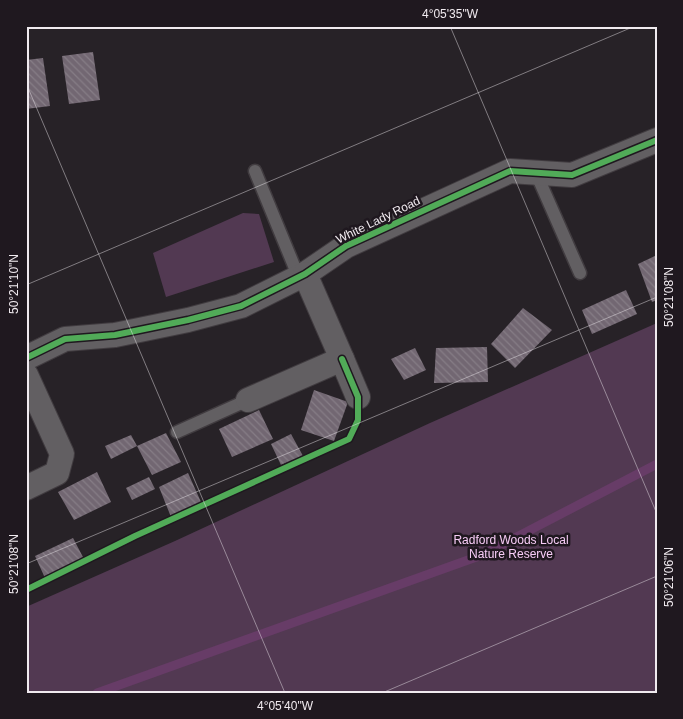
<svg xmlns="http://www.w3.org/2000/svg" width="683" height="719" viewBox="0 0 683 719" font-family="Arial,sans-serif">
<style>
.green{fill:#523952}
.lines{fill:none;stroke-linecap:round;stroke-linejoin:round}
.stream{stroke:#673c67;stroke-width:9}
.building{fill:url(#building-back-hatch)}
.service-casing{stroke:#413c40;stroke-width:15}
.minor-casing{stroke:#413c40;stroke-width:26}
.service{stroke:#625f62;stroke-width:12}
.minor{stroke:#625f62;stroke-width:24}
.cycleway-casing{stroke:#1f181f;stroke-width:9}
.cycleway{stroke:#51ab58;stroke-width:6}
.ticks{fill:none;stroke:#f0eaef;stroke-width:1;stroke-opacity:0.45}
.labels{text-anchor:middle;dominant-baseline:central;stroke-width:5;stroke-linejoin:round;paint-order:stroke}
.street-label{font-size:12px;fill:#f0eaef;stroke:#1f181f}
.park-label{font-size:12px;fill:#f7ccf6;stroke:#1f181f}
.neatline{fill:none;stroke:#f0eaef;stroke-width:2}
.ticks-label{font-size:12px;text-anchor:middle;fill:#f0eaef}
</style>
<defs>
<pattern id="building-back-hatch" width="6" height="6" patternUnits="userSpaceOnUse" patternTransform="scale(1.25)"><rect width="6" height="6" fill="#726772"/><path d="M-1 5l2 2M0 0l6 6M5-1l2 2" fill="none" stroke="#867d86"/></pattern>
</defs>
<rect width="100%" height="100%" fill="#272227"/>
<g class="green">
<polygon points="243,213 259,214 274,262 166,297 153,253"/>
<polygon points="657,323 657,693 26,693 26,607 175,541 430,423"/>
</g>
<g class="lines">
<polyline class="stream" points="97,693 482,555 657,464"/>
</g>
<g class="building">
<polygon points="93,52 100,100 69,104 62,56"/>
<polygon points="43,58 50,106 26,109 26,60"/>
<polygon points="657,255 657,300 652,302 638,264"/>
<polygon points="626,290 637,314 592,334 582,310"/>
<polygon points="523,308 552,330 515,368 491,344"/>
<polygon points="487,347 488,382 434,383 436,348"/>
<polygon points="415,348 426,370 404,380 391,359"/>
<polygon points="314,390 348,402 334,441 301,430"/>
<polygon points="259,410 273,439 232,457 219,429"/>
<polygon points="166,433 181,462 152,475 137,446"/>
<polygon points="291,434 303,456 281,465 271,444"/>
<polygon points="131,435 137,446 111,459 105,446"/>
<polygon points="97,472 111,502 74,520 58,492"/>
<polygon points="188,473 201,502 171,517 159,487"/>
<polygon points="149,477 155,489 132,500 126,488"/>
<polygon points="73,538 84,559 45,578 35,556"/>
</g>
<g class="lines">
<g class="service-casing">
<g id="service">
<polyline points="255,171 299,278"/>
<polyline points="536,173 580,273"/>
<polyline points="177,432 248,400"/>
</g>
</g>
<g class="minor-casing">
<g id="minor">
<polyline points="26,358 65,339 115,335 188,320 241,306 305,274 346,246 510,171 572,175 657,140"/>
<polyline points="342,359 358,397"/>
<polyline points="26,375 62,454 57,473 26,488"/>
<polyline points="248,400 342,359 305,274"/>
</g>
</g>
<use href="#service" class="service"/>
<use href="#minor" class="minor"/>
<g class="cycleway-casing">
<g id="cycleway">
<polyline points="26,358 65,339 115,335 188,320 241,306 305,274 346,246 510,171 572,175 657,140"/>
<polyline points="26,590 135,536 349,439 358,420 358,397 342,359"/>
</g>
</g>
<use href="#cycleway" class="cycleway"/>
</g>
<path class="ticks" d="M 450,26 L 657,514M 26,83 L 285,693M 26,285 L 635,26M 26,564 L 657,297M 382,693 L 657,576"/>
<g class="labels">
<g class="street-label">
<text transform="translate(378 220) rotate(-26)">White Lady Road</text>
</g>
<g class="park-label">
<text x="511" y="540">Radford Woods Local<tspan x="511" dy="14">Nature Reserve</tspan></text>
</g>
</g>
<rect width="683" height="719" fill="none" stroke="#1f181f" stroke-width="55"/>
<rect x="28" y="28" width="628" height="664" class="neatline"/>
<g class="ticks-label">
<text x="450" y="18">4°05'35"W</text>
<text transform="translate(14 284) rotate(-90)" y="4">50°21'10"N</text>
<text transform="translate(669 297) rotate(-90)" y="4">50°21'08"N</text>
<text transform="translate(14 564) rotate(-90)" y="4">50°21'08"N</text>
<text transform="translate(669 577) rotate(-90)" y="4">50°21'06"N</text>
<text x="285" y="710">4°05'40"W</text>
</g>
</svg>
